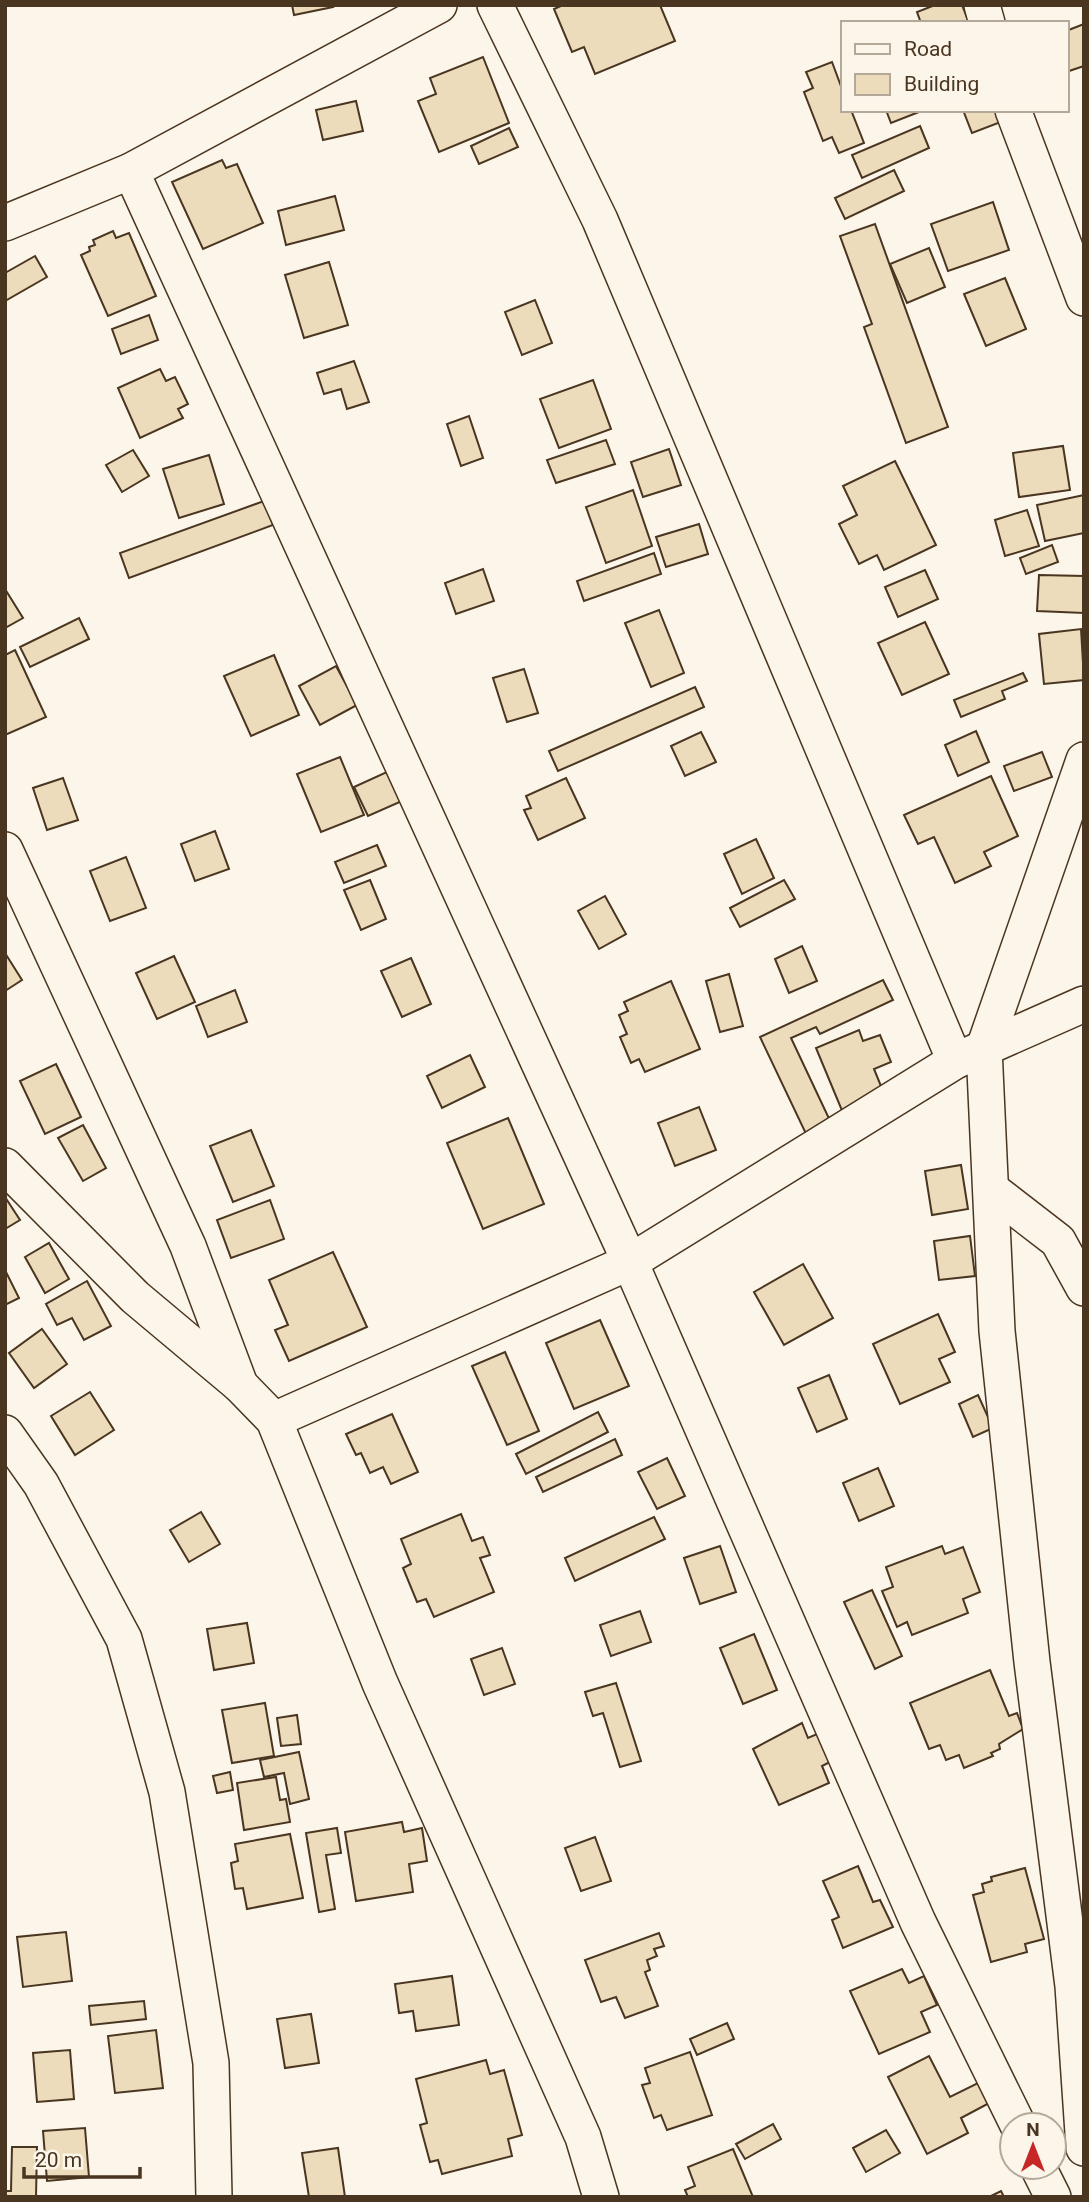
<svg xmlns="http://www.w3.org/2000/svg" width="1089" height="2202" viewBox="0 0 1089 2202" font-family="Roboto,sans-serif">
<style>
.building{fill:#ecdcbc;stroke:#4a3520;stroke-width:2}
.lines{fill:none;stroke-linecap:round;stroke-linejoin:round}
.street-casing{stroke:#4a3520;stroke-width:38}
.street{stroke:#fbf6e9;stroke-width:35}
</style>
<rect width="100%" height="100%" fill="#fbf6e9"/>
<g class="building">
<polygon points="292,5 332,5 333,7 294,15"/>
<polygon points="563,5 660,5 675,41 595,74 584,47 572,52 554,9"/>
<polygon points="935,5 962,5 969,23 921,23 917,12"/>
<polygon points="1084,24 1084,66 1066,72 1066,31"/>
<polygon points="483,57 509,123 439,152 418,101 436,94 430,78"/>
<polygon points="832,62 842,89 842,110 851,110 864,143 839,153 832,137 823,141 804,92 813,88 806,72"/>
<polygon points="356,101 363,131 323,140 316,110"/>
<polygon points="886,110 924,110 891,123"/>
<polygon points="963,110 1002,110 1006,120 972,133"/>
<polygon points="920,126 929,148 862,178 852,155"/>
<polygon points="509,128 518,147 479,164 471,146"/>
<polygon points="222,160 226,168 237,164 263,223 203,249 172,182"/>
<polygon points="894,170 904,191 845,219 835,198"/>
<polygon points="335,196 344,230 286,245 278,211"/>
<polygon points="993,202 1009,250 948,271 931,224"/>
<polygon points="875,224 948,427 906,443 864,327 872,324 840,236"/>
<polygon points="113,231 116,238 129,233 156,296 108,316 81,255 90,251 89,247 95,245 93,240"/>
<polygon points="929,248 945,287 907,303 890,264"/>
<polygon points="35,256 47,277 5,301 5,273"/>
<polygon points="329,262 348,325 304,338 285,275"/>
<polygon points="1005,278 1026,329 986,346 964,294"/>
<polygon points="535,300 552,343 522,355 505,312"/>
<polygon points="149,315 158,340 121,354 112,329"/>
<polygon points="354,361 369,402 347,409 341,389 324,394 317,373"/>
<polygon points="160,369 166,381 175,377 188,404 178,409 183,418 140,438 118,388"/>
<polygon points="593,380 611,429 559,448 540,399"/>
<polygon points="469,416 483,458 461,466 447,424"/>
<polygon points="606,440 615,464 556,483 547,460"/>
<polygon points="1063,446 1070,490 1019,497 1013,453"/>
<polygon points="669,449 681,485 643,497 631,462"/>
<polygon points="133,450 149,476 122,492 106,465"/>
<polygon points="209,455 224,504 179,518 163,469"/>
<polygon points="895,461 936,545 884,570 877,555 859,564 839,524 857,515 843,486"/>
<polygon points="633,490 652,546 606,563 586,507"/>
<polygon points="1084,495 1084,533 1045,541 1037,505"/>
<polygon points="264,501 273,525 129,578 120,553"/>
<polygon points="1027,510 1039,546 1005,556 995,520"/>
<polygon points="699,524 708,554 666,567 656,537"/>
<polygon points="1052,545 1058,562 1026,574 1020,558"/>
<polygon points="654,553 661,574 584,601 577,581"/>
<polygon points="483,569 494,601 456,614 445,583"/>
<polygon points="925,570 938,599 898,617 885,587"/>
<polygon points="1039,575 1084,576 1084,613 1037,611"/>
<polygon points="5,589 23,618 5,628"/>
<polygon points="659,610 684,673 651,687 625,623"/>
<polygon points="79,618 89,639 30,667 20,647"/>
<polygon points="925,622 949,674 902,695 878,643"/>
<polygon points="1081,629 1084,680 1044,684 1039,634"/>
<polygon points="15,650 46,717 5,735 5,655"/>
<polygon points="274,655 299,715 251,736 224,676"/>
<polygon points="336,666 357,705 320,725 299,686"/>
<polygon points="524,669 538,713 507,722 493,678"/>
<polygon points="1023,673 1027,681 1002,691 1005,699 961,717 954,700"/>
<polygon points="695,687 704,707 558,771 549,751"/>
<polygon points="976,731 989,762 958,776 945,745"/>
<polygon points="701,732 716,762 685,776 671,746"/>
<polygon points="1042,752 1052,777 1014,791 1004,766"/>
<polygon points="340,757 364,815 321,832 297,774"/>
<polygon points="389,771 402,801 368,816 354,787"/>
<polygon points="991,776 1018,836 984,852 991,866 955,883 934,837 918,844 904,815"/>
<polygon points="63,778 78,820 47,830 33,788"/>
<polygon points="566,778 585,818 538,840 524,810 531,808 526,796"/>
<polygon points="215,831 229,869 195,881 181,844"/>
<polygon points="756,839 774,878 742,894 724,854"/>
<polygon points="377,845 386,866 344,883 335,862"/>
<polygon points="126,857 146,908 110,921 90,871"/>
<polygon points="370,880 386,919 361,930 344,890"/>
<polygon points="784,880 795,899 740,927 730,908"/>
<polygon points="605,896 626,934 599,949 578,911"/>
<polygon points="802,946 817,981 789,993 775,959"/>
<polygon points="5,953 22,980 5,991"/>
<polygon points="174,956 195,1002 157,1019 136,973"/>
<polygon points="411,958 431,1004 402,1017 381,971"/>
<polygon points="729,974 743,1026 720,1032 706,981"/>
<polygon points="883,980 893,1000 820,1034 816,1027 791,1038 833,1127 808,1138 760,1037"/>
<polygon points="671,981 700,1049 645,1072 639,1059 631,1063 620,1037 627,1034 619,1015 628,1011 624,1002"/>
<polygon points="235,990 247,1022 208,1037 196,1006"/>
<polygon points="859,1030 863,1041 880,1035 891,1062 874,1069 885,1096 843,1113 816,1048"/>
<polygon points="470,1055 485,1087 442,1108 427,1076"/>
<polygon points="56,1064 81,1117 45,1134 20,1081"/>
<polygon points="699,1107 716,1150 675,1166 658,1123"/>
<polygon points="508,1118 544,1204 483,1229 447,1143"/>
<polygon points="83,1125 106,1168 83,1181 58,1138"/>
<polygon points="251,1130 274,1186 233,1202 210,1146"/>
<polygon points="961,1165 968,1209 932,1215 925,1171"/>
<polygon points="5,1197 20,1220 5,1229"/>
<polygon points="270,1200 284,1239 231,1258 217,1220"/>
<polygon points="970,1236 975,1276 939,1280 934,1241"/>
<polygon points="49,1243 69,1279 45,1293 25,1257"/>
<polygon points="333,1252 367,1327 289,1361 275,1330 288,1325 269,1280"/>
<polygon points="803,1264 833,1318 784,1345 754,1292"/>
<polygon points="5,1270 19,1298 5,1305"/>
<polygon points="87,1281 111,1326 84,1340 72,1318 57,1325 46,1304"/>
<polygon points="938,1314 955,1352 939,1359 950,1382 900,1404 873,1344"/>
<polygon points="600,1320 629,1386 574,1409 546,1343"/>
<polygon points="42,1329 67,1364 34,1388 9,1353"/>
<polygon points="505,1352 539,1431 507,1445 472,1366"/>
<polygon points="829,1375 847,1419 817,1432 798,1388"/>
<polygon points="90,1392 114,1430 75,1455 51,1416"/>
<polygon points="978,1395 993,1428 973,1437 959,1404"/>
<polygon points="598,1412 608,1432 526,1474 516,1454"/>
<polygon points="392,1414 418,1472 391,1484 383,1467 370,1473 361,1453 356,1455 346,1434"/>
<polygon points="615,1439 622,1455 543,1492 536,1477"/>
<polygon points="667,1458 685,1496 657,1509 638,1472"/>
<polygon points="878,1468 894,1506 859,1521 843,1483"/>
<polygon points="201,1512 220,1544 189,1562 170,1530"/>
<polygon points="461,1514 472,1541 483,1537 490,1555 480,1558 494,1592 434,1617 426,1599 417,1602 403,1568 411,1564 401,1539"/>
<polygon points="654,1517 665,1539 575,1581 565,1558"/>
<polygon points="720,1546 736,1592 700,1604 684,1558"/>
<polygon points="942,1546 945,1554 963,1547 980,1592 963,1599 968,1613 912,1635 907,1622 897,1627 882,1591 893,1587 886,1567"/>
<polygon points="872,1590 902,1656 875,1669 844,1602"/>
<polygon points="640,1611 651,1642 611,1656 600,1625"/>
<polygon points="247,1623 254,1663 214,1670 207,1629"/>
<polygon points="754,1634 777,1690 743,1704 720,1648"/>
<polygon points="502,1648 515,1684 484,1695 471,1659"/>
<polygon points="990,1670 1009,1716 1017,1713 1023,1729 999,1744 1000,1749 991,1753 993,1756 964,1768 959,1755 946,1760 940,1745 929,1749 910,1703"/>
<polygon points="616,1683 641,1761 620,1767 603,1713 593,1716 585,1692"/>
<polygon points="265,1703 274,1756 232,1763 222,1710"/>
<polygon points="297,1715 301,1744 281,1746 277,1718"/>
<polygon points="802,1723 808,1738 817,1734 830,1762 822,1766 829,1783 779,1805 753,1749"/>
<polygon points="299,1752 309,1799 290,1804 284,1773 264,1777 260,1760"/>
<polygon points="230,1772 233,1790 217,1793 213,1776"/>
<polygon points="276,1777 280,1800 286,1799 290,1822 244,1830 237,1783"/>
<polygon points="402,1822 404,1832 422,1828 427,1861 409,1864 413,1892 356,1901 345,1832"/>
<polygon points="337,1828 341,1853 326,1855 335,1909 319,1912 306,1833"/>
<polygon points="290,1834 303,1898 247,1909 243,1888 235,1889 231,1863 238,1861 235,1844"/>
<polygon points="595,1837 611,1881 581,1891 565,1848"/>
<polygon points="858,1866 873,1902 880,1900 893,1927 843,1948 832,1920 839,1917 823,1881"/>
<polygon points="1025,1868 1044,1939 1025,1944 1027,1952 991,1962 973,1895 984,1892 982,1884 992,1881 991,1877"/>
<polygon points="66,1932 72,1981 23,1987 17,1937"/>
<polygon points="659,1933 664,1946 654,1949 657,1956 647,1960 650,1970 645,1972 658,2006 625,2018 616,1997 601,2002 585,1960"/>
<polygon points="902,1969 909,1983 924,1976 937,2005 921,2012 930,2032 879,2054 850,1991"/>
<polygon points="452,1976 459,2025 416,2031 413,2011 399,2013 395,1984"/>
<polygon points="144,2001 146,2019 91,2025 89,2006"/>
<polygon points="311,2014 319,2063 285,2068 277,2019"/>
<polygon points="727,2023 734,2039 697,2055 690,2039"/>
<polygon points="156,2030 163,2088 115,2093 108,2036"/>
<polygon points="70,2050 74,2099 37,2102 33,2053"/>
<polygon points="690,2052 712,2115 667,2130 661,2115 654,2118 642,2085 650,2083 645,2068"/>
<polygon points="929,2056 950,2097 982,2081 993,2101 961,2118 968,2133 927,2154 888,2077"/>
<polygon points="486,2060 490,2074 504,2070 522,2135 508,2139 512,2156 442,2174 438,2160 430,2162 420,2125 427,2123 416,2079"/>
<polygon points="773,2124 781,2139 745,2159 736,2144"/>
<polygon points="85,2128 89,2177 47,2181 43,2131"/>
<polygon points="886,2130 900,2153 866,2172 853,2148"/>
<polygon points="12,2147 37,2147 36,2197 5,2197 5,2191 11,2191"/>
<polygon points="338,2148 345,2197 309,2197 302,2153"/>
<polygon points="733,2149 753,2197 688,2197 685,2190 695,2186 688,2167"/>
<polygon points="1001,2191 1004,2197 989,2197"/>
</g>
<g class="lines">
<g class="street-casing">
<g id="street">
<polyline points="495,5 600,220 955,1061"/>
<polyline points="982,5 987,23"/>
<polyline points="1013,110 1084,298"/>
<polyline points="131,171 630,1262 918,1922 1018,2125"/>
<polyline points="5,223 131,171 439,5"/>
<polyline points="1084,760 984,1048 997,1331 1032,1662 1073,1986 1084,2148"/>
<polyline points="5,850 188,1246 240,1385"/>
<polyline points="5,1166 135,1297 240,1385 274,1420 380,1683 583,2137 601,2197"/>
<polyline points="992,1190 1058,1241 1084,1288"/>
<polyline points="274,1420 630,1262 955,1061 1084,1004"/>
<polyline points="5,1433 41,1484 124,1639 167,1792 211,2063 214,2197"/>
<polyline points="1038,2167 1053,2197"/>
</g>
</g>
<use href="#street" class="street"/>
</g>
<rect width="1089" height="2202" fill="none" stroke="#4a3520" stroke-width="14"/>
<rect x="841" y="21" width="228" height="91" fill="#fbf6e9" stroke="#b4a999" stroke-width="2"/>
<rect x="855" y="44" width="35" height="10" fill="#fbf6e9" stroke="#b4a999" stroke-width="2"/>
<text x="904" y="56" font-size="21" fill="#4a3520">Road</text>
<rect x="855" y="74" width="35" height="21" fill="#ecdcbc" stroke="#b4a999" stroke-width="2"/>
<text x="904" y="91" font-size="21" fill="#4a3520">Building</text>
<g transform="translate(1033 2146)"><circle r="33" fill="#fbf6e9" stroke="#b4a999" stroke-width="2"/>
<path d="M0-5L12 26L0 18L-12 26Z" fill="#c62828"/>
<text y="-10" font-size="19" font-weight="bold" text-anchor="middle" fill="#4a3520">N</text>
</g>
<path d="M24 2167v10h116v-10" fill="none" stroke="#4a3520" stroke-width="3.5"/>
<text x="35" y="2167" font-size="21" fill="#4a3520" stroke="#fbf6e9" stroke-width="5" paint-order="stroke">20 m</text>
</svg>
